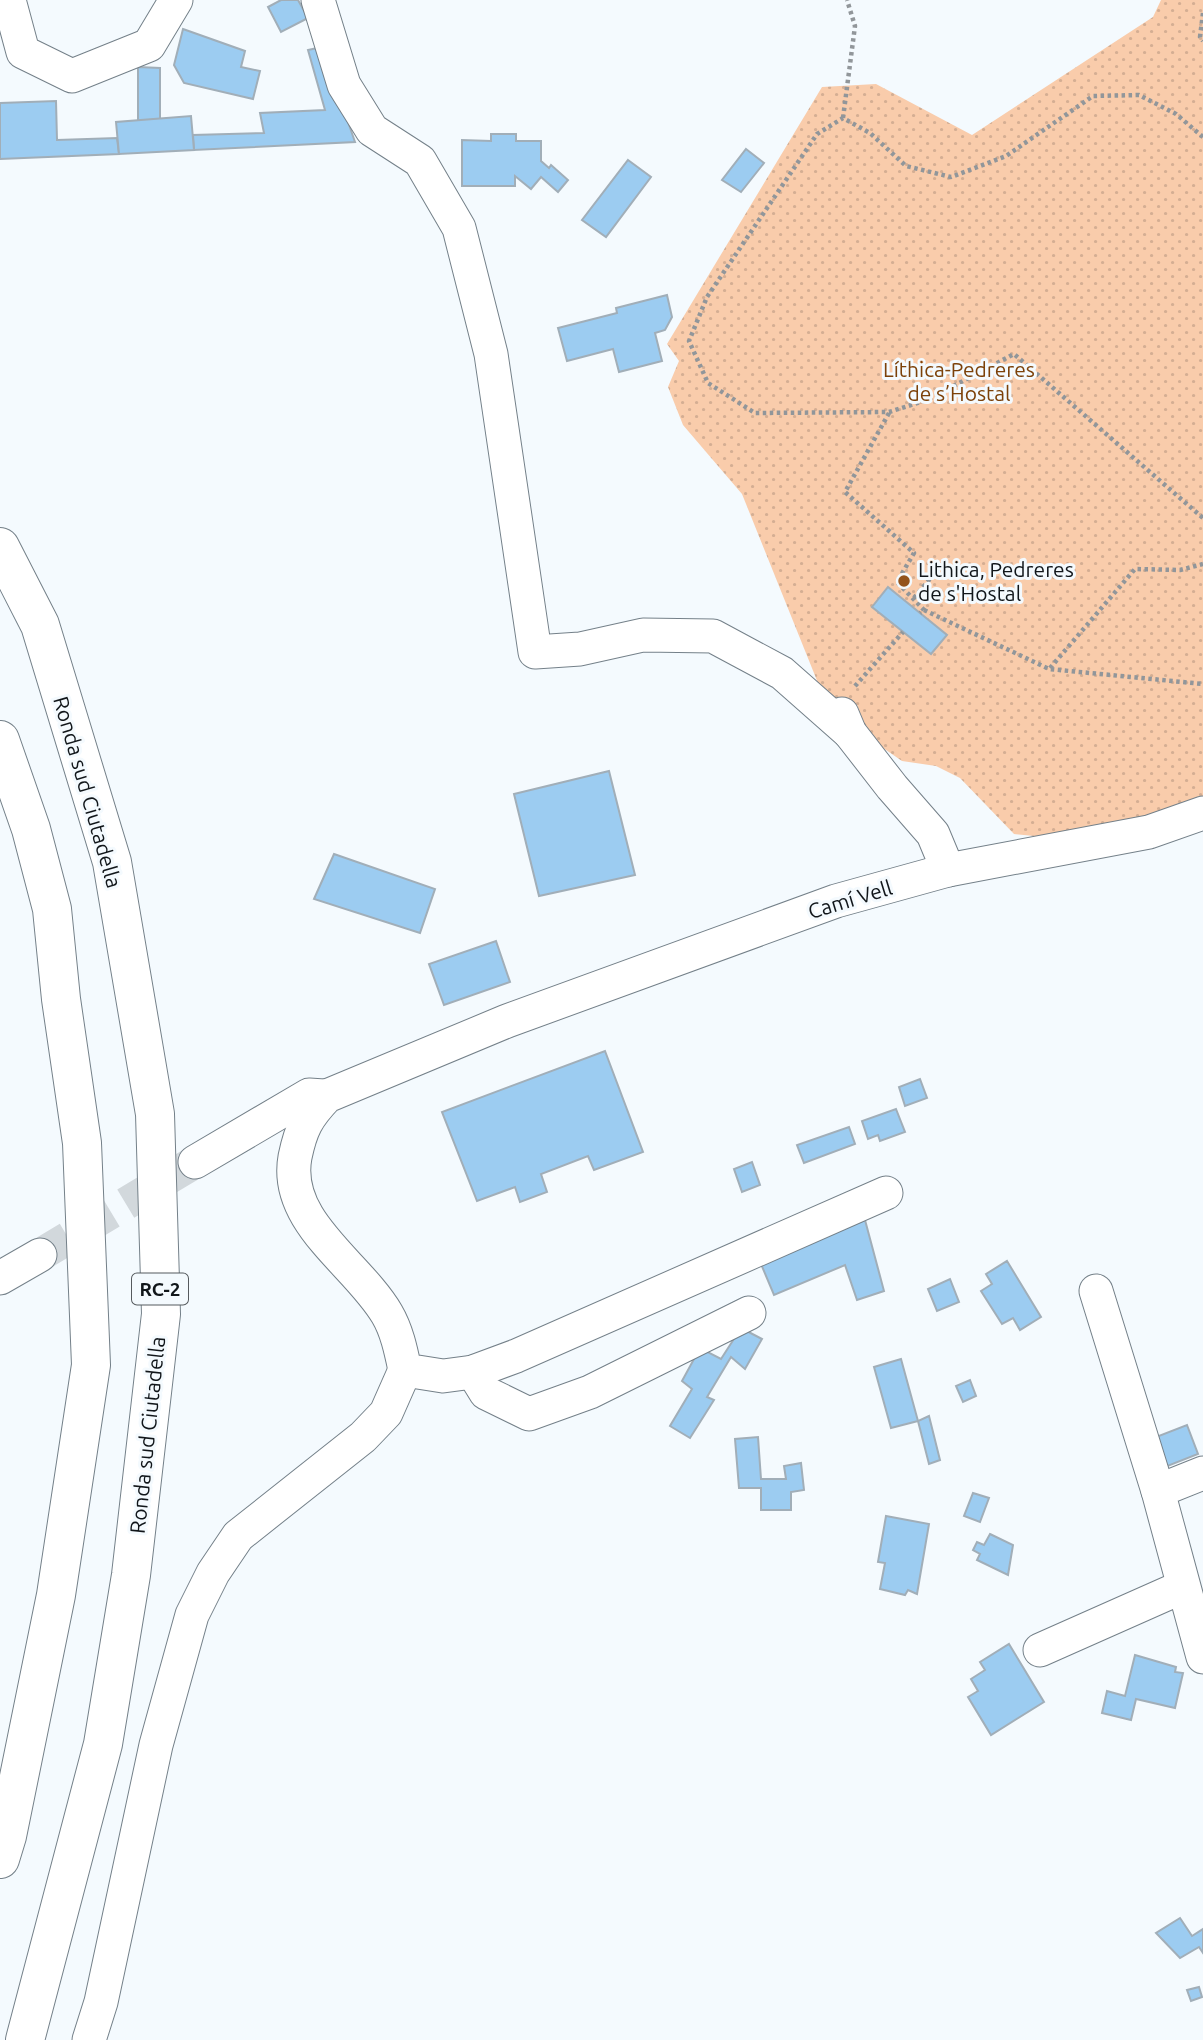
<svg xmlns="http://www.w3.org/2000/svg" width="1203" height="2040" viewBox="0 0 1203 2040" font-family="Ubuntu,sans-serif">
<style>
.garden{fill:url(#garden-dots)}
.building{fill:#9cccf1;stroke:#a1aeb8;stroke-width:2}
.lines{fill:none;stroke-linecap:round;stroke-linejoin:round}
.minor-tunnel{stroke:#d2d8dc;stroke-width:33;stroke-dasharray:33 17;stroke-linecap:butt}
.minor-casing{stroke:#748089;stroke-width:35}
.major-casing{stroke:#748089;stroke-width:40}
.path{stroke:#91969a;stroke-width:4.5;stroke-dasharray:3.5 3.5;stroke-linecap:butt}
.minor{stroke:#fff;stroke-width:33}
.major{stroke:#fff;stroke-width:38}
.poi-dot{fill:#93541d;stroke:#f4fafe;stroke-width:2.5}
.labels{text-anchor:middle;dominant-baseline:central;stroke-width:6;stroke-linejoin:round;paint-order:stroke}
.shield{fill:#f4fafe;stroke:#555a5e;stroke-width:2}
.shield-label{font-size:19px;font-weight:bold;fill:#11161a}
.park-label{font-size:21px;fill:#7c4109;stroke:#f4fafe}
.poi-label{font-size:21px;fill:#11161a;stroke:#f4fafe;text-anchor:start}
.street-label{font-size:21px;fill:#11161a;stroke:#f4fafe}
</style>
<defs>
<pattern id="garden-dots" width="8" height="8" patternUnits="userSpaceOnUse" patternTransform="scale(1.75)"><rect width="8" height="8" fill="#f9ccab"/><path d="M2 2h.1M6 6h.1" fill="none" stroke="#d4ae93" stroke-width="1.8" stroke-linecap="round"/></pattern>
</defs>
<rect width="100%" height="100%" fill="#f4fafe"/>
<polygon class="garden" points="1161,0 1203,0 1203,799 1168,811 1055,838 1014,834 960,778 936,766 902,761 870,739 857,705 822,693 742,494 683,425 668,387 679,361 667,344 822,87 876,84 972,135 1153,17"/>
<g class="building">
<polygon points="281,0 298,0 308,18 281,32 268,7"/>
<polygon points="183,29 245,51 241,67 260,71 253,99 184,83 174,65"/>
<polygon points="322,47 355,142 194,150 193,135 264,133 260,113 325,110 308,50"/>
<polygon points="138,67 160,68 160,119 138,121"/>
<polygon points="56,101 57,140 117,138 119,154 0,159 0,103"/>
<polygon points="191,116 194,150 119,154 116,122"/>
<polygon points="491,134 516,134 516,141 541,141 541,161 549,168 551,165 568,180 558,192 541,177 531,189 515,176 515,186 462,186 462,140 491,141"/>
<polygon points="746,149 764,163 741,192 722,180"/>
<polygon points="628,160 651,177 606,237 582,220"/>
<polygon points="667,295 672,317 665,330 655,333 662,361 619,372 613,349 567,361 558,328 617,313 616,308"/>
<polygon points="888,587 947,635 931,654 872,607"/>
<polygon points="609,771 635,875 539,896 514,794"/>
<polygon points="334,854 435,889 420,933 314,899"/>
<polygon points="496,941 510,982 444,1005 429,964"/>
<polygon points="605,1051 643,1152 594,1170 588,1156 541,1174 547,1192 520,1202 515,1187 477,1201 442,1112"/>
<polygon points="920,1079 927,1098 905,1106 899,1087"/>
<polygon points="896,1109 905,1132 880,1141 878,1135 868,1139 862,1121"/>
<polygon points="849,1127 855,1144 804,1163 797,1145"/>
<polygon points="752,1162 760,1185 742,1192 734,1169"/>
<polygon points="865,1220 884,1291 857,1300 845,1265 774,1295 761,1264"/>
<polygon points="1007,1261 1041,1317 1020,1330 1013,1318 1002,1324 981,1291 992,1284 986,1274"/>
<polygon points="950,1279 959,1302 937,1311 928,1289"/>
<polygon points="741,1328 762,1339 745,1369 731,1357 707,1397 714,1400 690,1438 670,1426 692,1389 682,1381 700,1348 721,1359"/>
<polygon points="901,1359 918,1421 891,1428 874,1367"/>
<polygon points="970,1380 976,1396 963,1402 956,1386"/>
<polygon points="929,1416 940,1460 929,1464 918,1421"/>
<polygon points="1187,1425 1198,1454 1165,1467 1156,1437"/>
<polygon points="758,1437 761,1479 786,1479 784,1466 801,1463 804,1490 791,1492 791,1510 761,1510 761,1488 739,1488 735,1439"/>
<polygon points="973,1493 989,1498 980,1522 964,1516"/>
<polygon points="886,1516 929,1524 917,1594 908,1590 905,1595 880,1589 885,1563 878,1562"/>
<polygon points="990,1534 1013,1545 1008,1575 977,1560 980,1554 973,1550 977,1542 984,1545"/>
<polygon points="1009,1644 1044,1702 991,1735 968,1697 978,1691 971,1679 985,1670 980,1662"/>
<polygon points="1135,1655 1176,1667 1175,1672 1183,1673 1175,1708 1136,1699 1131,1720 1102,1713 1107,1691 1125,1696"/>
<polygon points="1180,1918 1192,1936 1203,1929 1203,1953 1199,1947 1180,1958 1156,1933"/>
<polygon points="1199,1987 1202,1997 1191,2001 1187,1990"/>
</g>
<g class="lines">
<polyline class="minor-tunnel" points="40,1255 195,1162"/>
<g class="minor-casing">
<g id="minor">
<polyline points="9,0 23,52 72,76 149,45 176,0"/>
<polyline points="318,0 344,85 372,130 420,161 459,228 491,354 535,652 580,649 643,635 713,636 782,673 850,733"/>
<polyline points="842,714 850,733 892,787 933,834 948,870"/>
<polyline points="195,1162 309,1095 324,1096"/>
<path d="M 886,1193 L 516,1356 L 473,1372 L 443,1376 L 405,1370 C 401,1351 397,1331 387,1314 C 358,1264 283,1222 295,1157 C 301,1128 307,1117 327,1096 L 507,1021 L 836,901 L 948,870 L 1149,832 L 1203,813"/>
<polyline points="0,1278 40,1255"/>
<polyline points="1096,1291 1158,1491"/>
<polyline points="473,1372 486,1393 529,1414 590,1392 749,1313"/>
<polyline points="1203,1473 1158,1491 1203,1657"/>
<polyline points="1040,1650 1182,1587"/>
<polyline points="89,2040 101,2002 156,1745 192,1615 213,1573 238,1536 363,1437 386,1413 405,1370"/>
</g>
</g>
<g class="major-casing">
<g id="major">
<polyline points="0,547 40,625 112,862 155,1114 161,1314 131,1575 103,1744 25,2040"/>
<polyline points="0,740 31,829 52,909 61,999 82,1143 91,1365 56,1595 7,1836 0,1859"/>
</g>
</g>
<g class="path">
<polyline points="1203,13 1200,37 1203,41"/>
<polyline points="843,118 855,26 847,0"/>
<polyline points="1203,137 1176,114 1139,95 1093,96 1006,156 951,177 906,166 870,133 843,118 817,134 707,297 689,341 708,383 755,413 889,412 927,400 1014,354 1203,518"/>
<polyline points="889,413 845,492 914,553 897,582 924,610 920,613"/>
<polyline points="914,598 939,568"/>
<polyline points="924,610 1049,669 1203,684"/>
<polyline points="1050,668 1135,569 1180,570 1203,564"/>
<polyline points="855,686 903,632"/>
</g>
<use href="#minor" class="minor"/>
<use href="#major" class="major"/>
</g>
<circle class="poi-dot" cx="904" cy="581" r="7"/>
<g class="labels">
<rect class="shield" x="132" y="1273.5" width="56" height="31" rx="5"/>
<g class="shield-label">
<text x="160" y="1289">RC-2</text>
</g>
<g class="park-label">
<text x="959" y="369">Líthica-Pedreres<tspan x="959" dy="24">de s’Hostal</tspan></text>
</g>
<g class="poi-label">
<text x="918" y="569">Lithica, Pedreres<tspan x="918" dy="24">de s'Hostal</tspan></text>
</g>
<g class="street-label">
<text transform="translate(88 792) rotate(74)">Ronda sud Ciutadella</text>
<text transform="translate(850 899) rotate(-17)">Camí Vell</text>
<text transform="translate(147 1435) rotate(-84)">Ronda sud Ciutadella</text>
</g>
</g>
</svg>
